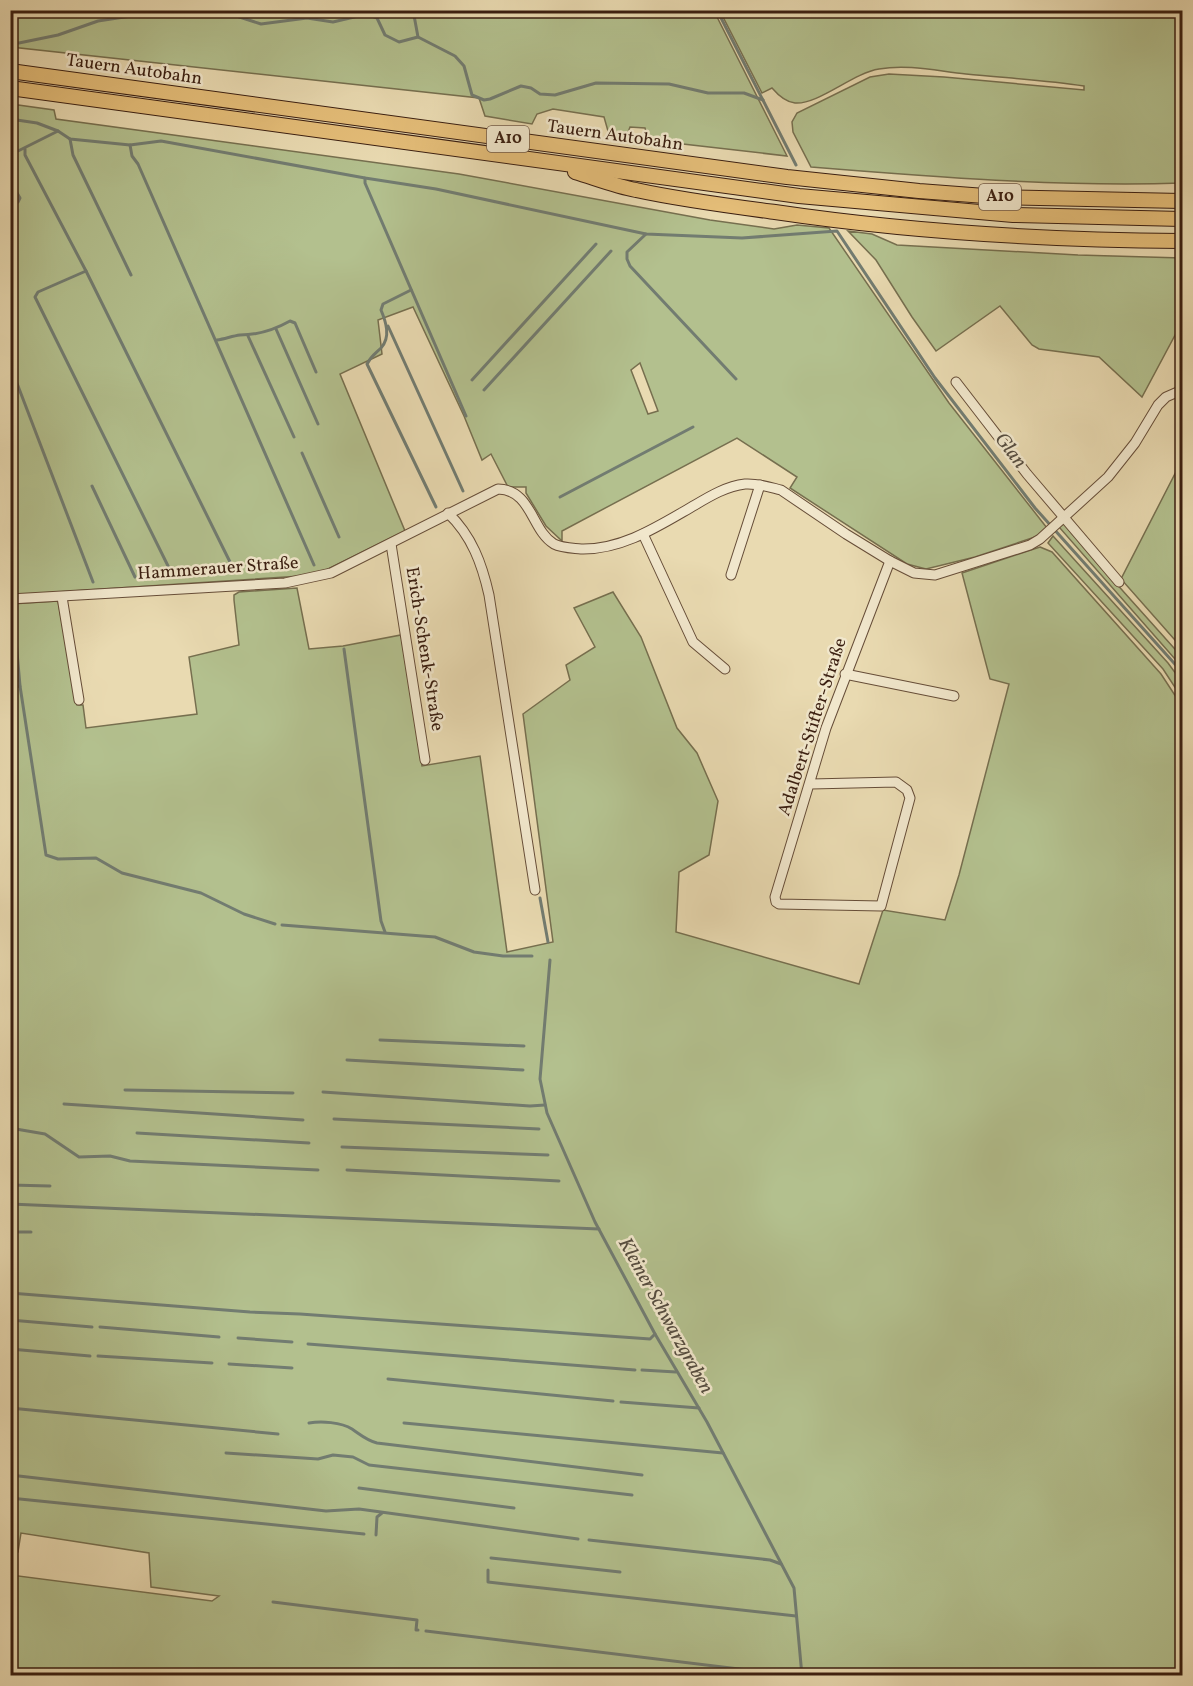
<svg xmlns="http://www.w3.org/2000/svg" width="1193" height="1686" viewBox="0 0 1193 1686" font-family="Vollkorn,serif">
<style>
.green{fill:#b3c08e;stroke:#766f4f;stroke-width:1.5;fill-rule:evenodd}
.lines{fill:none;stroke-linecap:round;stroke-linejoin:round}
.stream{stroke:#727c71;stroke-width:3}
.minor-casing{stroke:#664d38;stroke-width:11}
.highway-casing{stroke:#3a1e10;stroke-width:16}
.minor{stroke:#f1e7cc;stroke-width:9}
.highway{stroke:#e4bd78;stroke-width:14}
.labels{text-anchor:middle;dominant-baseline:central;stroke-width:5;stroke-linejoin:round;paint-order:stroke}
.shield{fill:#f1e7cc;stroke:#715a48;stroke-width:1.5}
.shield-label{font-size:16px;font-weight:bold;fill:#3a1e10}
.street-label{font-size:18px;fill:#3a1e10;stroke:#f1e7cc}
.water-label{font-size:20px;font-style:italic;fill:#564d40;stroke:#f1e7cc}
</style>
<rect width="100%" height="100%" fill="#e9dab1"/>
<filter id="stains"><feTurbulence type="fractalNoise" baseFrequency=".00333" numOctaves="4"/><feColorMatrix values="0 0 0 0 .2 0 0 0 0 .09 0 0 0 0 .02 0 0 0 .5 -.17"/></filter>
<radialGradient id="worn" r=".72"><stop offset=".6" stop-color="#630" stop-opacity="0"/><stop offset="1" stop-color="#630" stop-opacity=".3"/></radialGradient>
<g class="green">
<polygon points="10,11 714,11 787,156 648,140 645,128 630,127 627,135 608,131 604,117 553,109 537,114 532,124 485,116 479,98 11,47"/>
<path d="M 720,11 L 1182,11 L 1182,183 C 1058,187 934,177 811,167 L 793,132 L 792,122 L 797,113 L 870,77 L 889,74 L 944,77 L 1084,90 L 1084,86 C 1045,80 1005,78 966,74 C 937,71 908,64 879,69 C 853,73 818,105 795,103 C 785,102 778,95 772,88 L 762,93 Z"/>
<path d="M 11,104 L 54,110 L 56,119 L 459,174 L 710,220 L 774,229 L 797,225 L 829,228 L 949,403 L 1047,528 L 1041,535 L 975,557 L 926,569 L 907,564 L 790,488 L 797,477 L 737,438 L 562,531 L 562,541 L 546,526 L 526,493 L 526,487 L 508,487 L 491,454 L 482,460 L 464,416 L 413,307 L 378,320 L 382,354 L 340,374 L 405,531 L 322,572 L 301,576 L 11,595 ZM 640,363 L 658,411 L 648,414 L 631,370 Z"/>
<polygon points="848,231 872,234 897,245 1078,255 1182,258 1182,322 1142,397 1099,357 1039,349 1032,345 1000,306 936,351 912,317 876,260"/>
<polygon points="1182,460 1182,648 1121,579"/>
<polygon points="1066,522 1114,581 1182,657 1182,667 1059,527"/>
<polygon points="1053,536 1168,663 1182,682 1182,698 1163,669 1048,543"/>
<polygon points="1040,547 1052,552 1161,674 1182,706 1182,1675 11,1675 11,1575 212,1601 219,1596 151,1587 149,1553 21,1533 18,1552 11,1551 10,663 18,661 11,604 58,601 77,705 83,705 86,728 197,714 189,657 239,645 234,600 234,595 239,592 297,588 309,649 343,646 401,635 422,766 480,756 507,952 553,942 523,714 570,680 566,665 595,647 574,608 613,592 641,637 677,728 697,753 718,801 709,855 679,872 676,932 859,984 883,910 945,920 959,875 1009,684 990,679 962,573"/>
</g>
<g class="lines">
<g class="stream">
<polyline points="413,10 418,37 455,56 464,66 472,95 484,100 490,99 521,86 531,88 540,94 555,95 596,83 669,84 708,93 744,93 763,100"/>
<polyline points="717,10 796,165"/>
<polyline points="10,42 19,43 58,35 98,21 144,14 224,12 261,24 307,18 333,22 367,14 377,18 385,35 399,42 418,37"/>
<polyline points="10,119 37,123 58,131 70,139 130,145 161,141 365,178 436,189 646,234 742,238 837,231 935,378 1035,508 1182,672"/>
<polyline points="70,139 73,155 131,275"/>
<polyline points="130,145 132,156 138,164 314,565"/>
<polyline points="25,149 25,155 86,271 230,562"/>
<polyline points="10,155 58,131"/>
<polyline points="365,178 365,183 466,416"/>
<polyline points="10,181 20,198 18,202 10,206"/>
<polyline points="646,234 627,252 627,259 630,266 736,379"/>
<polyline points="86,271 38,292 35,297 173,576"/>
<path d="M 411,290 L 383,304 L 381,310 C 386,322 391,337 381,348 C 375,354 371,356 367,364 L 436,507"/>
<polyline points="388,326 463,491"/>
<polyline points="276,329 318,424"/>
<polyline points="248,336 294,437"/>
<path d="M 217,340 C 225,339 232,336 240,335 C 259,335 274,330 290,321 L 295,323 L 316,372"/>
<polyline points="10,365 93,582"/>
<polyline points="472,380 596,244"/>
<polyline points="484,390 611,251"/>
<polyline points="302,453 339,537"/>
<polyline points="92,486 135,577"/>
<polyline points="560,497 693,427"/>
<polyline points="10,502 14,511"/>
<polyline points="13,607 20,686 46,855 58,859 96,858 122,873 201,893 244,914 275,924"/>
<polyline points="344,649 381,921 385,932"/>
<polyline points="10,688 20,686"/>
<polyline points="540,898 548,942"/>
<polyline points="282,925 435,937 474,952 503,956 532,956"/>
<polyline points="550,960 540,1079 547,1113 595,1222 655,1334 707,1422 794,1588 802,1676"/>
<polyline points="380,1040 524,1046"/>
<polyline points="347,1060 523,1070"/>
<polyline points="125,1090 293,1093"/>
<polyline points="323,1092 530,1106 545,1105"/>
<polyline points="64,1104 303,1120"/>
<polyline points="334,1119 539,1129"/>
<polyline points="10,1128 45,1134 79,1157 110,1156 130,1161 318,1170"/>
<polyline points="137,1133 309,1143"/>
<polyline points="342,1147 548,1155"/>
<polyline points="347,1170 559,1181"/>
<polyline points="10,1185 50,1186"/>
<polyline points="10,1204 599,1229"/>
<polyline points="10,1232 31,1232"/>
<polyline points="10,1293 250,1312 300,1314 650,1339 655,1334"/>
<polyline points="10,1320 92,1327"/>
<polyline points="100,1327 219,1337"/>
<polyline points="238,1338 292,1342"/>
<polyline points="308,1344 635,1370"/>
<polyline points="10,1349 90,1356"/>
<polyline points="98,1356 212,1363"/>
<polyline points="229,1364 292,1368"/>
<polyline points="642,1370 676,1372"/>
<polyline points="388,1379 613,1401"/>
<polyline points="621,1402 699,1408"/>
<polyline points="10,1408 278,1434"/>
<path d="M 309,1423 C 321,1421 341,1422 352,1429 C 361,1435 366,1440 377,1443 L 642,1475"/>
<polyline points="404,1423 723,1453"/>
<polyline points="226,1453 318,1459 333,1455 353,1457 369,1465 632,1495"/>
<polyline points="10,1475 326,1511 359,1509 578,1539"/>
<polyline points="359,1488 514,1508"/>
<polyline points="10,1498 364,1534"/>
<polyline points="376,1535 377,1517 382,1513"/>
<polyline points="589,1540 770,1560 781,1564"/>
<polyline points="491,1558 620,1572"/>
<polyline points="488,1570 488,1582 796,1616"/>
<polyline points="273,1602 417,1620 416,1630 418,1630"/>
<polyline points="426,1631 796,1676"/>
<polyline points="36,1673 57,1676"/>
<polyline points="243,1676 244,1676"/>
</g>
<g class="minor-casing">
<g id="minor">
<polyline points="956,382 1027,474 1119,582"/>
<path d="M 448,513 C 472,536 482,564 489,595 L 535,890"/>
<polyline points="643,534 693,642 725,669"/>
<polyline points="391,544 425,760"/>
<polyline points="731,575 760,485"/>
<polyline points="62,597 79,700"/>
<path d="M 10,599 L 285,583 L 331,573 L 498,489 C 532,490 531,530 554,544 C 562,548 572,548 581,549 C 623,550 660,525 695,505 C 710,496 727,486 745,484 C 757,483 769,487 781,490 L 846,534 L 890,561 L 914,573 L 935,575 L 1030,545 L 1040,539 L 1108,477 L 1135,443 L 1158,405 L 1166,397 L 1182,390"/>
<polyline points="845,674 954,696"/>
<polyline points="811,784 896,782 907,790 910,798 881,906 779,904 776,902 775,897 826,728 890,561"/>
</g>
</g>
<g class="highway-casing">
<g id="highway">
<polyline points="10,71 787,177 919,191 998,197 1182,201"/>
<polyline points="10,88 799,196 1013,215 1182,219"/>
<path d="M 575,172 C 595,178 615,186 636,190 C 682,200 729,206 775,212 C 910,232 1046,240 1182,241"/>
</g>
</g>
<use href="#minor" class="minor"/>
<use href="#highway" class="highway"/>
</g>
<g class="labels">
<g class="shield">
<rect x="487" y="126" width="42" height="26" rx="4.5"/>
<rect x="979" y="184" width="42" height="26" rx="4.5"/>
</g>
<g class="shield-label">
<text x="508" y="139">A10</text>
<text x="1000" y="197">A10</text>
</g>
<g class="street-label">
<text transform="translate(134 70) rotate(8)">Tauern Autobahn</text>
<text transform="translate(615 136) rotate(8)">Tauern Autobahn</text>
<text transform="translate(218 569) rotate(-4)">Hammerauer Straße</text>
<text transform="translate(424 649) rotate(81)">Erich-Schenk-Straße</text>
<text transform="translate(813 727) rotate(-72)">Adalbert-Stifter-Straße</text>
</g>
<g class="water-label">
<text transform="translate(1010 451) rotate(52)">Glan</text>
<text transform="translate(665 1316) rotate(61)">Kleiner Schwarzgraben</text>
</g>
</g>
<rect width="1193" height="1686" fill="none" stroke="#e9dab1" stroke-width="36"/>
<rect x="12" y="12" width="1169" height="1662" fill="none" stroke="#3a1e10" stroke-width="3"/>
<rect x="18" y="18" width="1157" height="1650" fill="none" stroke="#3a1e10" stroke-width="1.5"/>
<rect width="100%" height="100%" filter="url(#stains)"/>
<rect width="100%" height="100%" fill="url(#worn)"/>
</svg>
